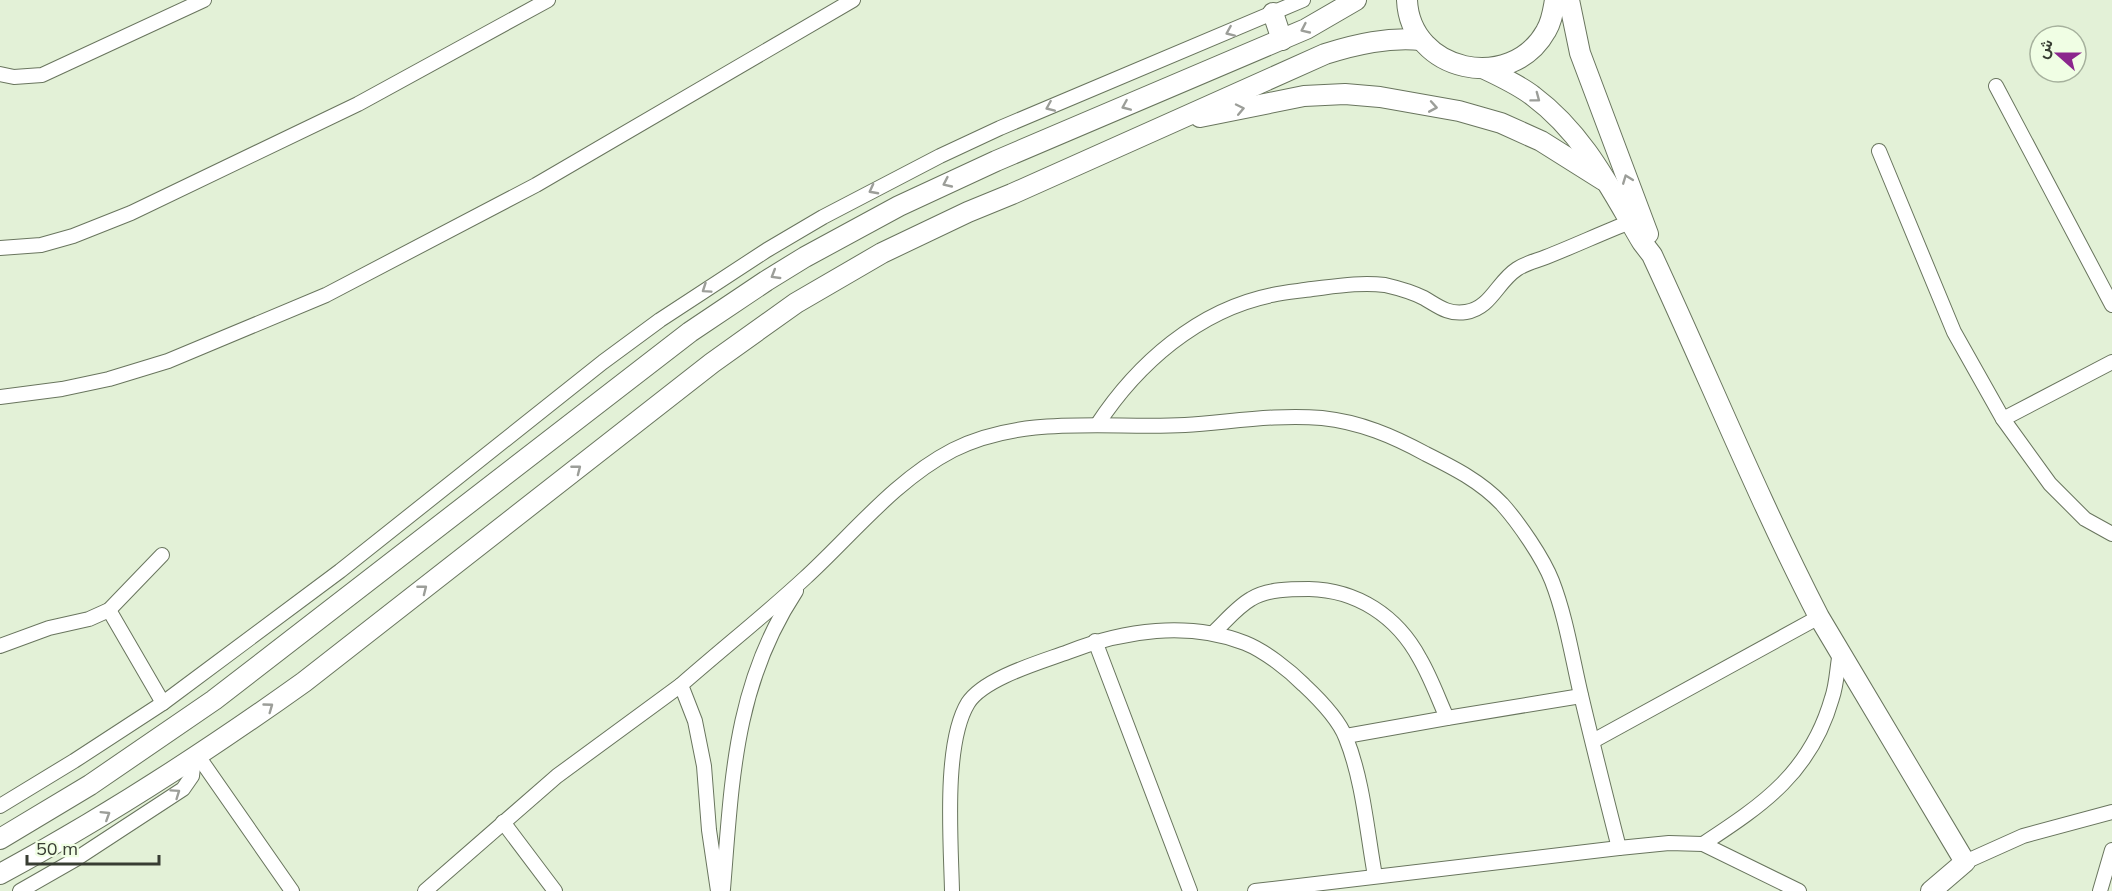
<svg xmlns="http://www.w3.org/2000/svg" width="2112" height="891" viewBox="0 0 2112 891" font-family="Mulish,Vazirmatn,sans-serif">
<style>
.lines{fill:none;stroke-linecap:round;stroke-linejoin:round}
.street-casing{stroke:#69755e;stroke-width:16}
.secondary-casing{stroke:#69755e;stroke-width:22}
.street{stroke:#fff;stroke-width:14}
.secondary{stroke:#fff;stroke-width:20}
.oneway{stroke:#9c9e99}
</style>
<rect width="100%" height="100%" fill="#e3f1d7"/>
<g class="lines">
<g class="street-casing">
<g id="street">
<polyline points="0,74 14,77 42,75 204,0"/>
<polyline points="1996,86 2112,305"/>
<polyline points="1879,151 1954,332 2003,419 2050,484 2085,519 2112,534"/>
<polyline points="0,248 41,245 73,236 131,213 358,104 548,0"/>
<polyline points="0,397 62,389 109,379 168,361 326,295 536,185 853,0"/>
<polyline points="2003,419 2112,362"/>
<path d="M 1097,425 C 1137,364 1198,310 1272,295 C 1285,292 1299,291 1312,289 C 1337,286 1361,282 1385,285 C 1398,288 1412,292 1424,298 C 1438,306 1448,315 1466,312 C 1491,308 1497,282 1517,269 C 1526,263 1536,261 1546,257 C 1574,246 1602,233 1630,222"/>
<polyline points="109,610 163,703"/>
<path d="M 1213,633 C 1225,622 1237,607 1251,599 C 1267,589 1291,589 1309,589 C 1357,590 1397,616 1420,659 C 1431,678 1438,698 1447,718"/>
<polyline points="1095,641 1190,891"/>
<polyline points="0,646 49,628 89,619 109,610 162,555"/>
<polyline points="1346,736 1447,718 1581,696"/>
<polyline points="1593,741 1819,617"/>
<polyline points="198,756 292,891"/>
<polyline points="0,806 74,761 163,703 340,571 603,362 660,320 767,250 823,217 940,156 1000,128 1303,0"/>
<polyline points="503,822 555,891"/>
<path d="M 1703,844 C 1764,804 1811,772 1832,698 C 1837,684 1837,667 1840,652"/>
<polyline points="1965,862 2023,836 2112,812"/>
<path d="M 723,889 C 732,781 734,685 796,591"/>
<polyline points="20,891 76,859 183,789 192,776 194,759"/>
<polyline points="425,891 557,776 681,685"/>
<path d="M 718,891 L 709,830 L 704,766 L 695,721 L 681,685 C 722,649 765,615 805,578 C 852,535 895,480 953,450 C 1024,414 1109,429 1185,425 C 1231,422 1276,414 1322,418 C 1360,422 1393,436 1426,454 C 1454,468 1480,481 1502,504 C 1519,523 1543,558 1552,581 C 1566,617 1572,657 1581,695 C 1593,746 1606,797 1619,848"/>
<path d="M 952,891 C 951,842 943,744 968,703 C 984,678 1041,662 1068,652 C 1124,630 1188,621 1245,643 C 1265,651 1289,670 1304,685 C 1319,699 1339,720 1346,738 C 1363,780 1367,832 1375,876"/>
<polyline points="1255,891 1619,848 1669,843 1703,844 1799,891"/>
<polyline points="2100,891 2112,850"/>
</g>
</g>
<g class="secondary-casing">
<g id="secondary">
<path d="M 1407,0 C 1410,72 1511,94 1546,31 C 1552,21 1553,11 1555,0"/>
<polyline points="1569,0 1580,53 1648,234"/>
<polyline points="1273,13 1282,40"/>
<path d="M 1485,69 C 1501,77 1519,85 1533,96 C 1584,134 1610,188 1642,242 L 1652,255 C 1708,375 1758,499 1819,617 L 1965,862 L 1931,891"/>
<polyline points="1200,117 1304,96 1345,94 1380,97 1459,111 1501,123 1541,141 1603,180"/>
<polyline points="0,839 90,785 214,700 690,332 766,281 805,257 899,206 996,161 1306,29 1356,0"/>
<path d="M 0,874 C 106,817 206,752 304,682 L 712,363 L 796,303 L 882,253 L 968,212 L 1012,194 L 1325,54 C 1357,44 1388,37 1421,40"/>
</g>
</g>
<use href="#street" class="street"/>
<use href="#secondary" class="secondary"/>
</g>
<defs><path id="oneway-chevron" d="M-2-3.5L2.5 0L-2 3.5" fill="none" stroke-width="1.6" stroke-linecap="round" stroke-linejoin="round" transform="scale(1.5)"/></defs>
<g class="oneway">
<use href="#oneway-chevron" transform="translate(1305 29) rotate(155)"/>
<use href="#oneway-chevron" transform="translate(1230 32) rotate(157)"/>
<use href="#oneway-chevron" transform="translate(1536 98) rotate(37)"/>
<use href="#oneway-chevron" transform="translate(1126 106) rotate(157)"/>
<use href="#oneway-chevron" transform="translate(1050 107) rotate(157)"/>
<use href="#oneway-chevron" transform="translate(1433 107) rotate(10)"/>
<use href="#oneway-chevron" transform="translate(1240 109) rotate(-12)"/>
<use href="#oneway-chevron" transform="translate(1627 179) rotate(-111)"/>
<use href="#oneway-chevron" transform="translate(947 183) rotate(155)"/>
<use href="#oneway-chevron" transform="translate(873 190) rotate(152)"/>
<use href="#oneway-chevron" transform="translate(775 275) rotate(149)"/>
<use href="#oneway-chevron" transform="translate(706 289) rotate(146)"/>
<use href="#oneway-chevron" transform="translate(577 469) rotate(-38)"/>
<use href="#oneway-chevron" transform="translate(423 589) rotate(-38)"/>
<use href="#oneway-chevron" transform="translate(269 707) rotate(-36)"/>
<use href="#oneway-chevron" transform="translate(176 793) rotate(-35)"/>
<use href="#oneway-chevron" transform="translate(106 815) rotate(-32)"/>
</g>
<g transform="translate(2058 54) rotate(291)"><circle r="28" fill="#f0fee4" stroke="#a6b19d" stroke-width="1.5"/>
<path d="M0-4.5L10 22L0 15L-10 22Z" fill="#8b268d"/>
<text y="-9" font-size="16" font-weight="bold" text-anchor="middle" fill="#383d33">ش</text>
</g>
<path d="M27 855v9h132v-9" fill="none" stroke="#383d33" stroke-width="3"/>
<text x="36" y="855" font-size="18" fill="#383d33" stroke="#f0fee4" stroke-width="4.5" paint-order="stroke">50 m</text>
</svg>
